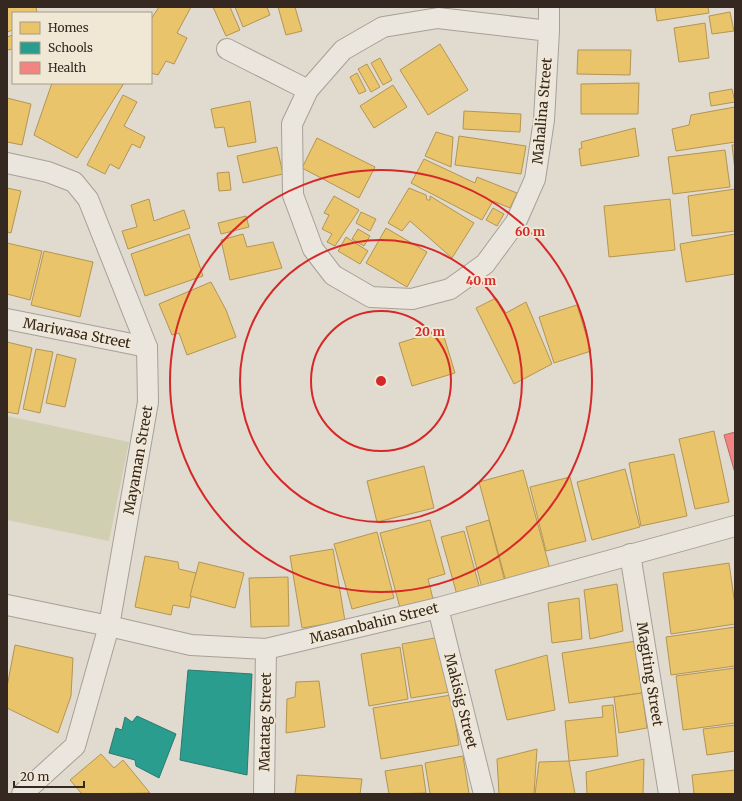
<svg xmlns="http://www.w3.org/2000/svg" width="742" height="801" viewBox="0 0 742 801" font-family="Merriweather,serif">
<style>
.green{fill:#d0cfb2}
.homes{fill:#e9c46a;stroke:#b39554}
.schools{fill:#2a9d8f;stroke:#2d7a6e}
.health{fill:#f28482;stroke:#b96865}
.lines{fill:none;stroke-linecap:round;stroke-linejoin:round}
.minor-casing{stroke:#a6a097;stroke-width:22}
.minor{stroke:#eae6de;stroke-width:20}
.ring{fill:none;stroke:#d62828;stroke-width:2}
.labels{text-anchor:middle;dominant-baseline:central;stroke-width:4;stroke-linejoin:round;paint-order:stroke}
.street-label{font-size:14px;fill:#342820;stroke:#f1e7d5}
.centre{fill:#d62828;stroke:#f1e7d5;stroke-width:2}
.ring-label{font-size:12px;text-anchor:middle;font-weight:bold;fill:#d62828;stroke:#f1e7d5;stroke-width:4;stroke-linejoin:round;paint-order:stroke}
</style>
<rect width="100%" height="100%" fill="#e1dace"/>
<polygon class="green" points="7,416 129,442 109,541 7,520"/>
<g class="homes">
<polygon points="7,7 36,7 37,13 13,13 13,30 7,32"/>
<polygon points="159,7 191,7 177,33 187,38 174,64 166,61 158,75 151,73 151,19"/>
<polygon points="213,7 230,7 240,30 226,36"/>
<polygon points="235,7 267,7 270,15 243,27"/>
<polygon points="278,7 295,7 302,31 286,35"/>
<polygon points="655,7 708,7 709,13 657,21"/>
<polygon points="730,12 734,31 712,34 709,16"/>
<polygon points="705,23 709,58 679,62 674,28"/>
<polygon points="13,35 13,49 7,50 7,37"/>
<polygon points="440,44 468,90 428,115 400,70"/>
<polygon points="578,50 631,50 630,75 577,74"/>
<polygon points="380,58 392,80 383,85 371,63"/>
<polygon points="367,64 380,87 371,92 358,69"/>
<polygon points="357,73 366,91 359,94 350,77"/>
<polygon points="52,83 124,83 77,158 34,135"/>
<polygon points="639,83 638,114 581,114 581,84"/>
<polygon points="393,85 407,107 374,128 360,106"/>
<polygon points="732,89 735,102 711,106 709,93"/>
<polygon points="123,95 137,102 124,126 145,137 140,148 132,144 119,169 110,164 105,174 87,165"/>
<polygon points="7,98 31,104 22,145 7,142"/>
<polygon points="250,101 256,142 228,147 224,127 215,128 211,109"/>
<polygon points="735,107 735,142 676,151 672,129 689,125 691,115"/>
<polygon points="464,111 521,114 520,132 463,129"/>
<polygon points="635,128 639,156 581,166 579,149 582,148 581,142"/>
<polygon points="436,132 453,137 451,167 425,156"/>
<polygon points="459,136 526,146 521,174 455,165"/>
<polygon points="317,138 375,167 359,198 302,168"/>
<polygon points="732,145 735,145 735,170"/>
<polygon points="277,147 283,174 243,183 237,156"/>
<polygon points="725,150 730,187 673,194 668,157"/>
<polygon points="424,159 475,183 477,177 517,193 510,208 493,201 482,220 411,183"/>
<polygon points="229,172 231,190 219,191 217,173"/>
<polygon points="7,188 21,191 11,233 7,232"/>
<polygon points="409,188 426,195 427,200 430,200 430,196 474,223 452,258 410,221 402,231 388,223"/>
<polygon points="735,189 735,231 692,236 688,196"/>
<polygon points="334,196 359,210 335,246 327,242 332,234 322,229 329,215 324,213"/>
<polygon points="149,199 154,221 184,210 190,228 128,249 122,231 137,227 131,205"/>
<polygon points="670,199 675,250 609,257 604,206"/>
<polygon points="493,208 504,214 497,226 486,220"/>
<polygon points="361,212 376,219 370,231 356,223"/>
<polygon points="246,216 249,227 221,234 218,223"/>
<polygon points="386,228 427,252 407,287 366,263"/>
<polygon points="358,229 370,236 364,246 352,239"/>
<polygon points="189,234 203,276 145,296 131,254"/>
<polygon points="243,234 247,247 273,242 282,268 230,280 221,240"/>
<polygon points="735,234 735,274 686,282 680,244"/>
<polygon points="346,237 368,251 360,264 338,251"/>
<polygon points="7,243 42,251 30,300 7,294"/>
<polygon points="44,251 93,262 80,317 31,305"/>
<polygon points="211,282 226,310 236,337 187,355 179,333 172,335 159,304"/>
<polygon points="496,298 506,313 526,302 552,364 514,384 476,308"/>
<polygon points="577,305 591,351 554,363 539,317"/>
<polygon points="442,330 455,373 412,386 399,343"/>
<polygon points="7,342 32,348 18,414 7,412"/>
<polygon points="36,349 53,352 40,413 23,409"/>
<polygon points="57,354 76,359 65,407 46,403"/>
<polygon points="714,431 729,502 695,509 679,439"/>
<polygon points="674,454 687,516 641,526 629,463"/>
<polygon points="424,466 434,508 377,522 367,481"/>
<polygon points="625,469 640,527 592,540 577,482"/>
<polygon points="523,470 550,569 506,582 479,482"/>
<polygon points="570,477 586,541 546,551 530,487"/>
<polygon points="430,520 445,574 428,579 433,599 400,608 380,533"/>
<polygon points="489,520 505,582 482,588 466,527"/>
<polygon points="464,531 480,589 457,595 441,537"/>
<polygon points="377,532 394,598 352,609 334,544"/>
<polygon points="333,549 345,621 302,628 290,556"/>
<polygon points="145,556 178,562 179,569 196,573 189,608 173,605 171,615 135,607"/>
<polygon points="199,562 244,573 235,608 190,596"/>
<polygon points="729,563 735,605 735,624 671,634 663,573"/>
<polygon points="288,577 289,626 251,627 249,578"/>
<polygon points="617,584 623,631 590,639 584,590"/>
<polygon points="579,598 582,639 552,643 548,603"/>
<polygon points="735,627 735,666 671,675 666,637"/>
<polygon points="440,637 449,692 411,698 402,644"/>
<polygon points="636,641 642,693 569,703 562,653"/>
<polygon points="15,645 73,658 71,696 58,733 7,708 7,687"/>
<polygon points="400,647 408,699 369,706 361,654"/>
<polygon points="547,655 555,710 507,720 495,670"/>
<polygon points="735,668 735,723 683,730 676,676"/>
<polygon points="319,681 325,727 286,733 287,699 295,697 296,682"/>
<polygon points="642,693 647,728 619,733 614,697"/>
<polygon points="451,695 459,745 381,759 373,708"/>
<polygon points="613,705 618,756 569,761 565,721 603,717 602,706"/>
<polygon points="735,725 735,751 707,755 703,729"/>
<polygon points="537,749 534,794 499,794 497,759"/>
<polygon points="101,754 114,768 123,760 150,793 82,794 70,780"/>
<polygon points="463,756 469,794 430,794 425,763"/>
<polygon points="644,759 643,794 587,794 586,772"/>
<polygon points="569,761 575,794 535,794 539,762"/>
<polygon points="422,765 426,793 389,794 385,771"/>
<polygon points="735,770 735,794 694,794 692,775"/>
<polygon points="297,775 362,779 360,794 295,794"/>
</g>
<g class="schools">
<polygon points="188,670 252,674 247,775 180,760"/>
<polygon points="137,716 176,734 159,778 136,766 135,760 109,753 116,728 122,730 125,717 132,722"/>
</g>
<polygon class="health" points="735,432 735,473 724,435"/>
<g class="lines">
<g class="minor-casing">
<g id="minor">
<polyline points="549,7 549,31 544,120 535,179 516,222 485,264 450,289 412,299 371,297 333,275 313,249 293,195 292,124 308,90 343,50 383,27 438,18 549,31"/>
<polyline points="227,49 308,90"/>
<polyline points="7,163 48,172 74,182 88,199 147,347 148,402 109,626 75,746 22,794"/>
<polyline points="7,319 147,347"/>
<polyline points="630,554 669,794"/>
<polyline points="7,605 109,626 191,645 266,649 438,608 735,526"/>
<polyline points="438,608 484,794"/>
<polyline points="264,794 266,649"/>
</g>
</g>
<use href="#minor" class="minor"/>
</g>
<g class="ring">
<circle cx="381" cy="381" r="70"/>
<circle cx="381" cy="381" r="141"/>
<circle cx="381" cy="381" r="211"/>
</g>
<g class="labels">
<g class="street-label">
<text transform="translate(542 111) rotate(-85)">Mahalina Street</text>
<text transform="translate(77 333) rotate(11)">Mariwasa Street</text>
<text transform="translate(138 460) rotate(-80)">Mayaman Street</text>
<text transform="translate(374 623) rotate(-14)">Masambahin Street</text>
<text transform="translate(650 674) rotate(81)">Magiting Street</text>
<text transform="translate(461 701) rotate(76)">Makisig Street</text>
<text transform="translate(265 722) rotate(-89)">Matatag Street</text>
</g>
</g>
<circle cx="381" cy="381" r="6" class="centre"/>
<g class="ring-label">
<text x="530" y="236">60 m</text>
<text x="481" y="285">40 m</text>
<text x="430" y="336">20 m</text>
</g>
<rect width="742" height="801" fill="none" stroke="#342820" stroke-width="16"/>
<rect x="12" y="12" width="140" height="72" fill="#f1e7d5" stroke="#a59b8d"/>
<rect x="20" y="22" width="20" height="12" fill="#e9c46a" stroke="#a59b8d"/>
<text x="48" y="32" font-size="12" fill="#342820">Homes</text>
<rect x="20" y="42" width="20" height="12" fill="#2a9d8f" stroke="#a59b8d"/>
<text x="48" y="52" font-size="12" fill="#342820">Schools</text>
<rect x="20" y="62" width="20" height="12" fill="#f28482" stroke="#a59b8d"/>
<text x="48" y="72" font-size="12" fill="#342820">Health</text>
<path d="M14 781v6h70v-6" fill="none" stroke="#342820" stroke-width="2"/>
<text x="20" y="781" font-size="12" fill="#342820" stroke="#f1e7d5" stroke-width="3" paint-order="stroke">20 m</text>
</svg>
